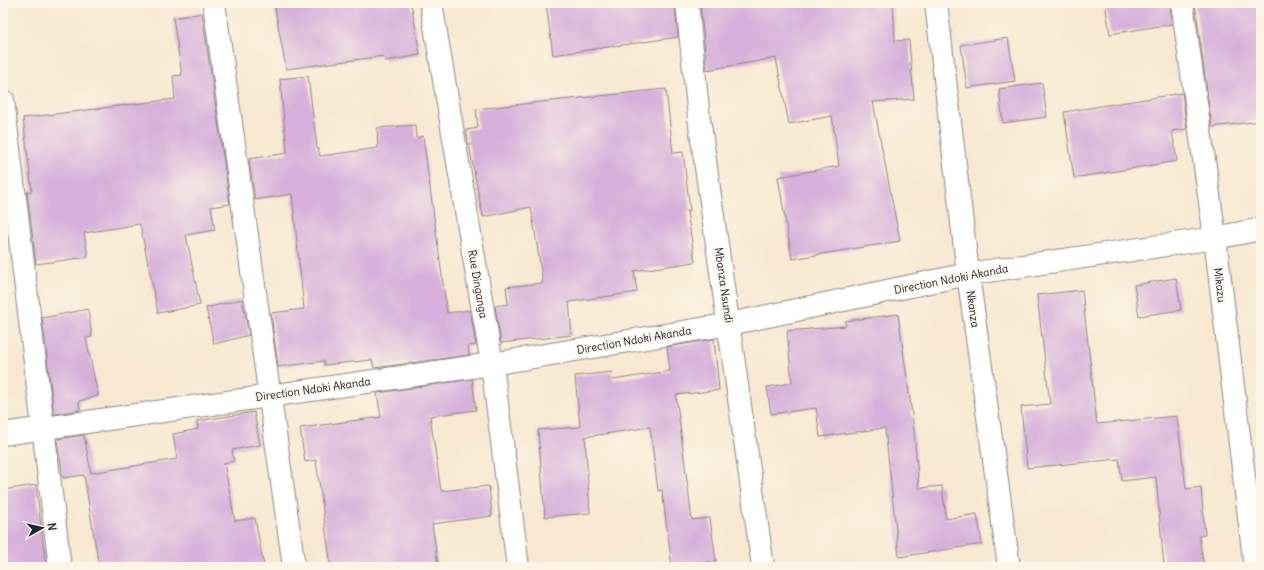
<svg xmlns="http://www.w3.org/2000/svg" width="1264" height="570" viewBox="0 0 1264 570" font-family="Delius,sans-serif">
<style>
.building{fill:#d7b1db}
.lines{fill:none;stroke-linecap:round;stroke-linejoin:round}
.minor-casing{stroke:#8d8586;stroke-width:24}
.minor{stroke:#fff;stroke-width:22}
.labels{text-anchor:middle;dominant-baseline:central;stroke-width:3;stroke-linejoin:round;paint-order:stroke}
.street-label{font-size:11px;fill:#22223b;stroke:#fcf5e5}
</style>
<rect width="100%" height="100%" fill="#fcf5e5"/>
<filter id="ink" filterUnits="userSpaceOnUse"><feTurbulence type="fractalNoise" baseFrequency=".025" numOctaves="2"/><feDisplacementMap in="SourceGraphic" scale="8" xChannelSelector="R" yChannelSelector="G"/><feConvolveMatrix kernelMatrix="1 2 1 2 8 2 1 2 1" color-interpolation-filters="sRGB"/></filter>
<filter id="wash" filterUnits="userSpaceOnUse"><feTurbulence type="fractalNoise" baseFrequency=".012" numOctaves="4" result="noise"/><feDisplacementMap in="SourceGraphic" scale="16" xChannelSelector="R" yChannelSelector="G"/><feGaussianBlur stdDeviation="0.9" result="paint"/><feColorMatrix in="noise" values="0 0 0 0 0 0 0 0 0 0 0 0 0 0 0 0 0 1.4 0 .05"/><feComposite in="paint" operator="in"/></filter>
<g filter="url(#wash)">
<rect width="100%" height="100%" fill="#f8e8d1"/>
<g id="blocks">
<g class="building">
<polygon points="274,3 411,3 420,55 385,61 384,56 286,69"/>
<polygon points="546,3 675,3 678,37 553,55"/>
<polygon points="700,3 893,3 895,41 909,40 914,99 873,102 900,241 792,259 778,177 839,166 832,116 789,124 776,58 707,70"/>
<polygon points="1105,3 1170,3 1172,24 1110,34"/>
<polygon points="1195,3 1261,3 1261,121 1212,127"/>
<polygon points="202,13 230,204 211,207 215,230 186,235 200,305 158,313 140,224 84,233 88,257 36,264 27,192 32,191 23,118 175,99 173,76 182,75 173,18"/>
<polygon points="1008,38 1015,81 967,88 961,45"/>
<polygon points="308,76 317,148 318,148 320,156 378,148 377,128 415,125 416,138 423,136 447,313 470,310 476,345 468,346 469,355 374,368 372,360 324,365 324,361 278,367 271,313 304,309 292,194 255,200 249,159 287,153 280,79"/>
<polygon points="1042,83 1047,117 1003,123 999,89"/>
<polygon points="666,89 673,153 683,152 690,211 687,211 695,262 634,271 637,292 569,302 572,335 501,343 495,306 508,304 506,287 543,283 531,207 483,217 466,130 478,128 476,109"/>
<polygon points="1182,93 1187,129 1172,131 1177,161 1074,178 1064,112"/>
<polygon points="1176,278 1181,310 1139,316 1134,285"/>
<polygon points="1082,290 1097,424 1177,416 1186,489 1201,487 1205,535 1199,536 1204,567 1164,567 1156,477 1122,481 1119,459 1027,468 1021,407 1050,404 1037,295"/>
<polygon points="242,299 249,335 214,344 206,308"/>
<polygon points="88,309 92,337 86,338 98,396 79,401 80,410 54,414 42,318"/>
<polygon points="898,314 913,421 919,488 942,486 946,519 977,514 982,544 899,557 885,428 820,437 816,408 771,414 767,387 792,383 787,331 846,326 845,321"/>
<polygon points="714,339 719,390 676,395 692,520 710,518 716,561 672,567 662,490 658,491 650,427 585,437 590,513 545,517 538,430 580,427 575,376 612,372 613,380 670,371 667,347"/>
<polygon points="472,379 476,410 430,416 441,491 489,486 492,516 432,524 438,565 424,567 331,567 316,460 305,462 300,428 381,417 377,393"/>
<polygon points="254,412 260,445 232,450 234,461 224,463 235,521 255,518 264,567 99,567 84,475 63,478 57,439 84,435 91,473 177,459 173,434 198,429 197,421"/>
<polygon points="36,485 46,567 3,567 3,490"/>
</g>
</g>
</g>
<g filter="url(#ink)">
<use href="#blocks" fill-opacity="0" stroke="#8d8586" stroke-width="1"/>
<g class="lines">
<g class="minor-casing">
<g id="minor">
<polyline points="214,3 294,567"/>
<polyline points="431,3 492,364 518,567"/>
<polyline points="687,3 699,118 763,567"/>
<polyline points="936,3 968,274 1009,567"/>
<polyline points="1182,3 1215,238 1255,567"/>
<polyline points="3,100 60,567"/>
<polyline points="3,434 492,364 730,324 968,274 1215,238 1261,229"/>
</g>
</g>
<use href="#minor" class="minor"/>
</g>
</g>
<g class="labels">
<g class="street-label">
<text transform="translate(951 279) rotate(-11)">Direction Ndoki Akanda</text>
<text transform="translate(478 284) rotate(80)">Rue Dinganga</text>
<text transform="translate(724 285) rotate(82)">Mbanza Nsundi</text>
<text transform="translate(1220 285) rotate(83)">Mikazu</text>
<text transform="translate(973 309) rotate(82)">Nkanza</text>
<text transform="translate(634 340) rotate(-10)">Direction Ndoki Akanda</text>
<text transform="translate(313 389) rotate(-8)">Direction Ndoki Akanda</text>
</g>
</g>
<rect width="1264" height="570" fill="none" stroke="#fcf5e5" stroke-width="16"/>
<g transform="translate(42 528) rotate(82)" stroke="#fcf5e5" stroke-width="3" paint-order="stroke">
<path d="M0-3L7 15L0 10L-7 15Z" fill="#22223b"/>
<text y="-6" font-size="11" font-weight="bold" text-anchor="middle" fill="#22223b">N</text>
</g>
</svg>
